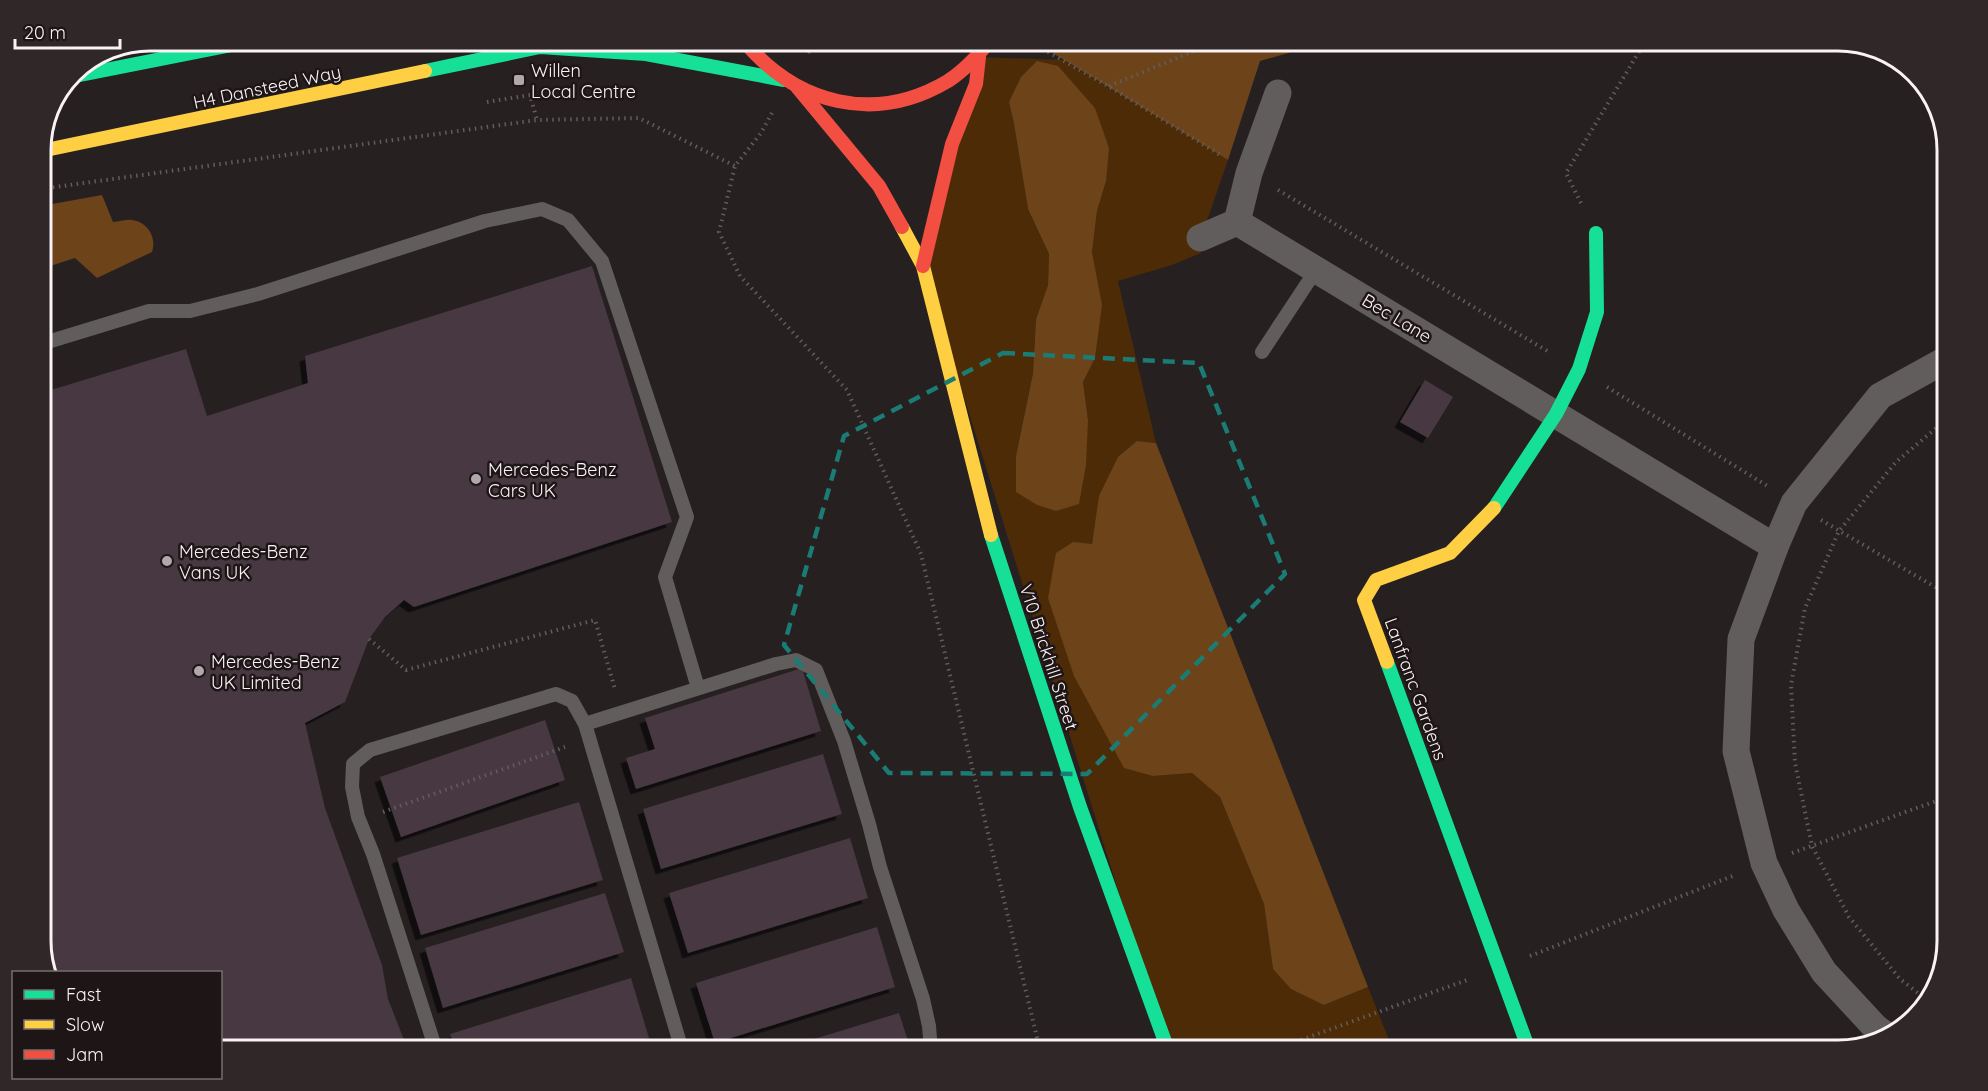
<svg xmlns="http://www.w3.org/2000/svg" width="1988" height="1091" viewBox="0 0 1988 1091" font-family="Quicksand,sans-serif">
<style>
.green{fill:#4c2b06;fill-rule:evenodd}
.forest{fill:#6d4319}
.building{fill:#463842;filter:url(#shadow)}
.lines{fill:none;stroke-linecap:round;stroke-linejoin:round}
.path{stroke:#625d5d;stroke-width:4;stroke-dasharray:1.5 4.5;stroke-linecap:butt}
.lane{stroke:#605d5c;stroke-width:14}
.street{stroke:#605d5c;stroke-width:27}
.fast{stroke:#16e098;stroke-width:14}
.slow{stroke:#ffcf43;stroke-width:14}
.jam{stroke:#f24e42;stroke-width:14}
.marked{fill:none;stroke:#1b7c75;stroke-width:4.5;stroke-dasharray:12 8;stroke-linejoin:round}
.poi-dot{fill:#b0a8aa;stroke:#1e1517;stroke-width:2}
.labels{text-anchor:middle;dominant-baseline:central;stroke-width:5;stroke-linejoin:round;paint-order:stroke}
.poi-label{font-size:18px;fill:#faf2f4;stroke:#1e1517;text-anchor:start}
.street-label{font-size:18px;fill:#faf2f4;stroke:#1e1517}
.rim{fill:none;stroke:#faf2f4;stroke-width:3}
</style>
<defs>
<filter id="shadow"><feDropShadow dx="-5.5" dy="5.5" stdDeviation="0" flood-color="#0009"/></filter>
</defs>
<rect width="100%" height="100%" fill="#262021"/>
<path class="green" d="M 979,57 L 1063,60 L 1228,160 L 1201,238 L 1201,253 L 1172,265 L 1118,281 L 1156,443 L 1137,441 L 1095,524 L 1092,544 L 1153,776 L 1192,773 L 1220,797 L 1264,904 L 1273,969 L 1324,1005 L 1368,987 L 1393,1050 L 1361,1050 L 1354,1043 L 1336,1050 L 1168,1050 L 923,266 ZM 1078,89 L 1095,108 L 1106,181 L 1097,211 L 1092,252 L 1101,305 L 1095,358 L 1083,382 L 1088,420 L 1016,456 L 1033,373 L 1036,319 L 1048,285 L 1049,254 L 1028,209 L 1014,124 L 1009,102 Z"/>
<g class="forest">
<polygon points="1049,41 1049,40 1330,41 1260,61 1228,160 1046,49"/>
<polygon points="1037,61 1058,66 1095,108 1109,148 1106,181 1097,211 1092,252 1102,305 1095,358 1083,382 1088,420 1086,465 1079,504 1056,511 1037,505 1016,492 1016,456 1033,373 1036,319 1048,285 1049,254 1028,209 1014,124 1009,102 1021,77"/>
<path d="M 102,195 L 113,222 C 119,222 127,219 132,220 C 148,222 157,238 152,252 L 97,278 L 75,258 L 41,269 L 41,206 Z"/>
<polygon points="1137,441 1156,443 1368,987 1324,1005 1291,989 1273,969 1264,904 1220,797 1192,773 1153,776 1124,768 1074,676 1048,598 1056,553 1073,542 1092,544 1099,496 1118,457"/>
</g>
<g class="building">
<polygon points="592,266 672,522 414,607 404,600 385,617 369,639 345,702 305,723 325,808 382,965 388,999 408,1050 220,1050 220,972 49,972 41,949 41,393 186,349 207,416 308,383 305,356"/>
<polygon points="1425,380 1453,397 1428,438 1400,422"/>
<polygon points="802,668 821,731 636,789 626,758 655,749 645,718"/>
<polygon points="545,720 565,780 401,837 380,777"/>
<polygon points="823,754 842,814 661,869 643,809"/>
<polygon points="579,802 603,880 421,935 397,858"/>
<polygon points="850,838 868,898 688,953 669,893"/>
<polygon points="605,893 624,952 443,1008 425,948"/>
<polygon points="877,927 895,987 715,1043 696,983"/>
<polygon points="631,978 649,1038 608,1050 456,1050 450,1034"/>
<polygon points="899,1013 911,1050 778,1050"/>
</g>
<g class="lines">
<g class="path">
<polyline points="1027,40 1108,86 1222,156"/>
<polyline points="808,53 815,40"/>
<polyline points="1109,86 1221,40"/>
<polyline points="487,102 530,95 537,120"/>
<polyline points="772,113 761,133 735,166 719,232 740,276 847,390 921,554 1040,1050"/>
<polyline points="41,189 537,120 639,118 735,166"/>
<polyline points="1278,190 1549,352"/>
<polyline points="1581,203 1566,173 1646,40"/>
<polyline points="1607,387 1769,487"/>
<polyline points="1821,520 1947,594"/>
<polyline points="369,639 406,670 595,620 615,689"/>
<polyline points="383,812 565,747"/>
<polyline points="1792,853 1947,797"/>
<polyline points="1530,956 1735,875"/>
<polyline points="1927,1000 1900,979 1849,917 1812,846 1795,763 1791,685 1805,608 1839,531 1896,462 1947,419"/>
<polyline points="1273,1050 1467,980"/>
</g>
<g class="lane">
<polyline points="41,344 149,311 190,311 258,294 485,221 542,209 568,220 602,261 687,517 665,577 698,688"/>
<polyline points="1262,352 1316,270"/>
<polyline points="585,724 776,664 796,660 816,670 844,741 869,824 880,867 923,999 929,1026 931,1050"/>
<polyline points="436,1050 373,854 358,817 352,787 353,764 370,750 556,694 572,701 585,724 682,1050"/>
</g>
<g class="street">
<polyline points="1237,222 1775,547"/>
<polyline points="1200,238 1237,222 1249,173 1278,93"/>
<polyline points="1888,1037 1875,1027 1824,972 1786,910 1764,863 1736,751 1741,639 1775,547 1794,503 1880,396 1947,359"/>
</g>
<g class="fast">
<polyline points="425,71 540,47 646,54 784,80"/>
<polyline points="70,77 256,40"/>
<polyline points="1494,508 1556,414 1579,369 1597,312 1596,233"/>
<polyline points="991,535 1080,807 1168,1050"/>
<polyline points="1387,662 1529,1050"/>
</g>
<g class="slow">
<polyline points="41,151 425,71"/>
<polyline points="902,227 923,266 991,535"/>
<polyline points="1387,662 1364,600 1376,580 1450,553 1494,508"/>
</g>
<g class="jam">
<path d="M 743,40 C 796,104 874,125 948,81 C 965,70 978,55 991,40"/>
<polyline points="797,87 879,186 902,227"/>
<polyline points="923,266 952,144 976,84 979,57"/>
</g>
</g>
<path class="marked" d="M 1003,353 L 1199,363 L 1285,574 L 1087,774 L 889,773 L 784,645 L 844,436 Z"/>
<g class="poi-dot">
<rect x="513" y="74" width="12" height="12" rx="3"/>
<circle cx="476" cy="479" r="6"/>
<circle cx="167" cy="561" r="6"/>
<circle cx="199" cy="671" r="6"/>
</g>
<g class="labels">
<g class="poi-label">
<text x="531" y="70">Willen<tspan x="531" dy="21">Local Centre</tspan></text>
<text x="488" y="469">Mercedes-Benz<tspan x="488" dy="21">Cars UK</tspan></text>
<text x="179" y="551">Mercedes-Benz<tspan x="179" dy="21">Vans UK</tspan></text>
<text x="211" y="661">Mercedes-Benz<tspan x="211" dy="21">UK Limited</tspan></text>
</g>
<g class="street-label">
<text transform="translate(267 87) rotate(-12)">H4 Dansteed Way</text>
<text transform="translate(1397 318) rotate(31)">Bec Lane</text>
<text transform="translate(1049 657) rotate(72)">V10 Brickhill Street</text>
<text transform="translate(1416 689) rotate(70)">Lanfranc Gardens</text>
</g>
</g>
<path d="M0 0H1988V1091H0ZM150 51H1838A99 99 0 0 1 1937 150V941A99 99 0 0 1 1838 1040H150A99 99 0 0 1 51 941V150A99 99 0 0 1 150 51Z" fill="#302729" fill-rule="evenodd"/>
<path class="rim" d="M150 51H1838A99 99 0 0 1 1937 150V941A99 99 0 0 1 1838 1040H150A99 99 0 0 1 51 941V150A99 99 0 0 1 150 51Z"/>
<rect x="12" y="971" width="210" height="108" fill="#1e1517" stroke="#766d6f" stroke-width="1.5"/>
<rect x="24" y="990" width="30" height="9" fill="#16e098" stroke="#766d6f" stroke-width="1.5"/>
<text x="66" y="1001" font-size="18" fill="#faf2f4">Fast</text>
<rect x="24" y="1020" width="30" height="9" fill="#ffcf43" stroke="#766d6f" stroke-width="1.5"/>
<text x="66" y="1031" font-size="18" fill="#faf2f4">Slow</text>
<rect x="24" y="1050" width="30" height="9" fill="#f24e42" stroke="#766d6f" stroke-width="1.5"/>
<text x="66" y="1061" font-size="18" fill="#faf2f4">Jam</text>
<path d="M15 39v9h105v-9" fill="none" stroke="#faf2f4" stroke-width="3"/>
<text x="24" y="39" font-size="18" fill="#faf2f4" stroke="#1e1517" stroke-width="4.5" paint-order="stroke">20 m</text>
</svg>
